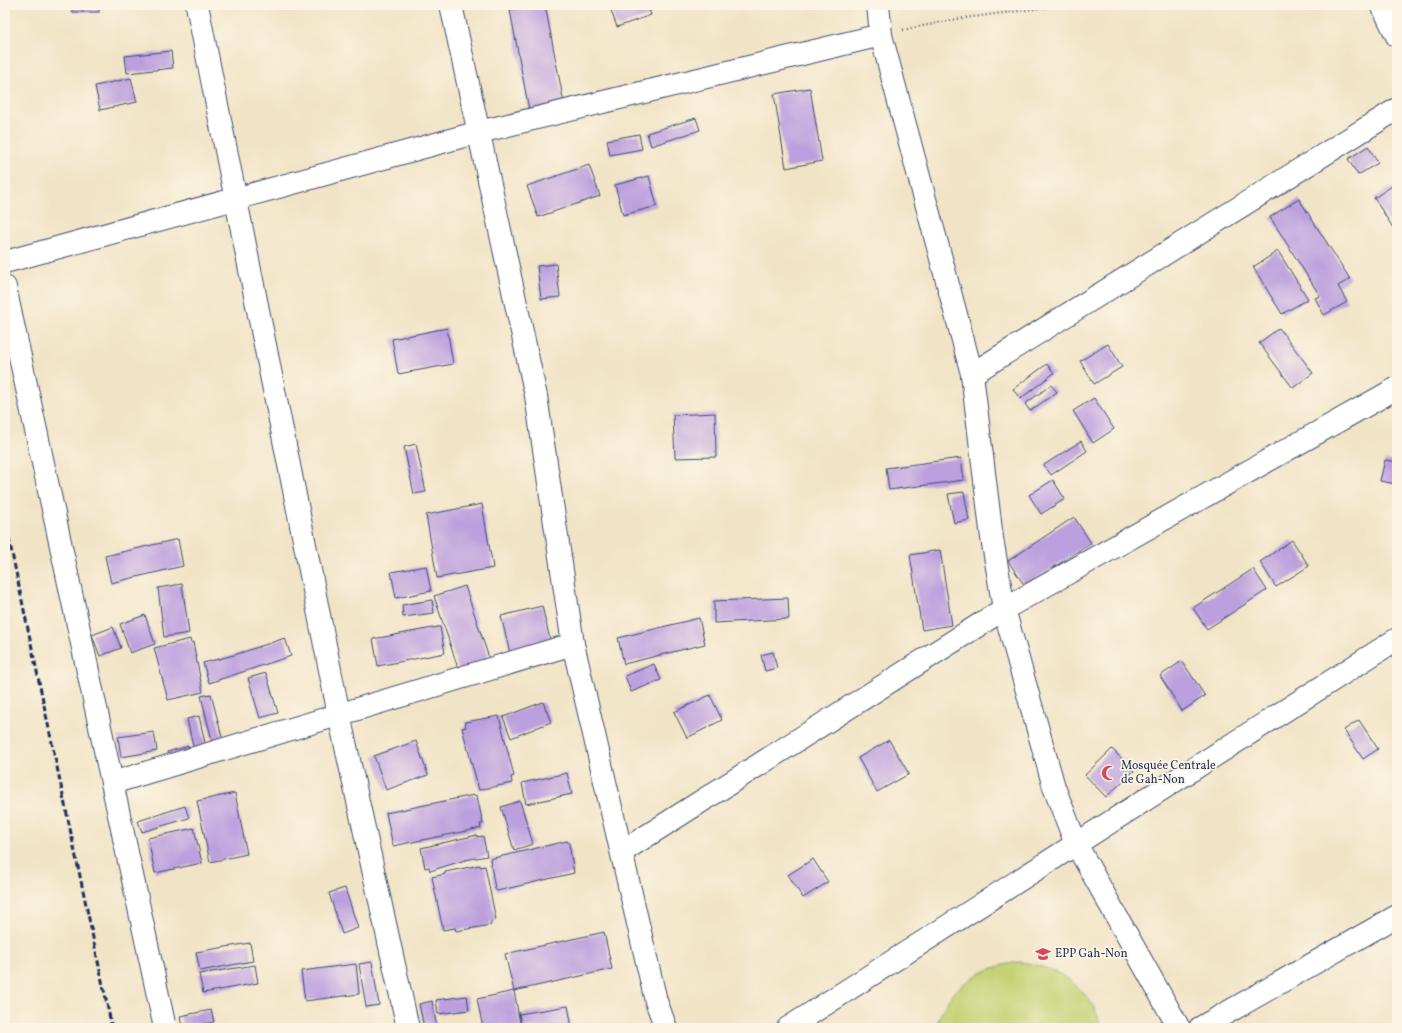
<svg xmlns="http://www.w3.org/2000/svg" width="1402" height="1033" viewBox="0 0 1402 1033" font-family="Vollkorn,serif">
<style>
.green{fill:#c4d274;stroke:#708069}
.building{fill:#bb9fde}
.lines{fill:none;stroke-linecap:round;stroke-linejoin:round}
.street-casing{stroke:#3b4a6e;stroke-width:24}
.path{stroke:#3b4a6e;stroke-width:2.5;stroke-dasharray:1 3;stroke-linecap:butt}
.street{stroke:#fff;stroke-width:22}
.rail{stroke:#1b2f5e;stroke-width:3;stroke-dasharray:6 3;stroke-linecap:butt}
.labels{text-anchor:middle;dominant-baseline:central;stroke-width:3.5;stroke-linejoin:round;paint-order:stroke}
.poi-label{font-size:12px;fill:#1b2f5e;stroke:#fcf5e5;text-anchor:start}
</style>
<rect width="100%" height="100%" fill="#fcf5e5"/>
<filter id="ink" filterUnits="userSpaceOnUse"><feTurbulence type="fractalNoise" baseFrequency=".025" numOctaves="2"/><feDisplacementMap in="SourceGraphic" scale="8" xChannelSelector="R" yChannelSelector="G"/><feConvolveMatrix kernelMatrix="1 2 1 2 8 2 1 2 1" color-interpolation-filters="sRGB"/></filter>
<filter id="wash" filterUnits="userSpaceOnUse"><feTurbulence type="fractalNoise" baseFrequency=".012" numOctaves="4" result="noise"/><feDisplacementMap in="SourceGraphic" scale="16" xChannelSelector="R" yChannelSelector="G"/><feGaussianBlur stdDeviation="0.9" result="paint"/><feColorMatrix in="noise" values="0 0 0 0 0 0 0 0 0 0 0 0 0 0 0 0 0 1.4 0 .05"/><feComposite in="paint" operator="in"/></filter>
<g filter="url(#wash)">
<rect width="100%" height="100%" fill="#f1e4c6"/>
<path class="green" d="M 1020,962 C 1058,967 1093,988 1101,1028 L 936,1028 C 946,987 980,967 1020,962 Z"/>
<g id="blocks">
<g class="building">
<rect x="72" y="5" width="27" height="7"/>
<polygon points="535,5 545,5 564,103 529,110 510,10"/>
<polygon points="609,5 647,5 651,15 617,27"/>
<polygon points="171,51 173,68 127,73 125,56"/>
<polygon points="131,78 137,102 100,110 95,86"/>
<polygon points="810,88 822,161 786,168 774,94"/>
<polygon points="696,118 700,130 651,146 647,133"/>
<polygon points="639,134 642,149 610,155 607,140"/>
<polygon points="1368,146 1378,163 1358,175 1348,159"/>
<polygon points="589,165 600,196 538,217 527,186"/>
<polygon points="649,176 657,206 623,215 615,185"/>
<polygon points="1392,186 1397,193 1397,234 1374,198"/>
<polygon points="1299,199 1350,279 1338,286 1347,302 1324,315 1315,298 1320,296 1270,217"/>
<polygon points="1278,251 1308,299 1282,314 1253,267"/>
<polygon points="556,264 560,297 541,299 537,266"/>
<polygon points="447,328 453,364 398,374 392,339"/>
<polygon points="1279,328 1313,373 1293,388 1259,343"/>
<polygon points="1108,344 1122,367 1094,384 1080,361"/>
<polygon points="1047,364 1054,373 1020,399 1013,389"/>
<polygon points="1051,385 1057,392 1030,411 1025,404"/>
<polygon points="1094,398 1114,429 1093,443 1073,411"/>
<polygon points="715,413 716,457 675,458 673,415"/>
<polygon points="1081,441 1087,451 1051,475 1044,465"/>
<polygon points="416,444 426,492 414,494 404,447"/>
<polygon points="961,458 964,480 889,490 886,468"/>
<polygon points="1385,460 1397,462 1397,484 1380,481"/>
<polygon points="1053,480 1065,499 1041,514 1029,495"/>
<polygon points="964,492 969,520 954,523 948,494"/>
<polygon points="482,504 493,568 437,578 426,515"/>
<polygon points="1074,517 1091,543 1025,586 1008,561"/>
<polygon points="178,539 183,566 111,583 105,556"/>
<polygon points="1292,540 1309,566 1276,587 1260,562"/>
<polygon points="940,550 952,625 922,630 910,555"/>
<polygon points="426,566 431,591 396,598 391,572"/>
<polygon points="1253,569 1267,590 1207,629 1193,608"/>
<polygon points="182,584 189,633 164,637 158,588"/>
<polygon points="465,586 493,670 462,680 434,596"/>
<polygon points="788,598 789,619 714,623 714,601"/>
<polygon points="432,600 434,613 403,617 402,605"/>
<polygon points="542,606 553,652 512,661 501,616"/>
<polygon points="145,615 155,644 130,653 120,624"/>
<polygon points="699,618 705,644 624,664 618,638"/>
<polygon points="113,627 121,648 100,656 92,635"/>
<polygon points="438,627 440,627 445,653 378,666 373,639"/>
<polygon points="285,638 291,656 209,683 203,663 234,655"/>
<polygon points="190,639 191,643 193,642 203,692 168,700 154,648"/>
<polygon points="773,652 777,668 765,671 761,655"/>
<polygon points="1182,661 1205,696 1182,711 1160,676"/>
<polygon points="654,664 661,680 631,692 625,676"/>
<polygon points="266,673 278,713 260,718 248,678"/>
<polygon points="211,694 226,753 216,756 201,696"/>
<polygon points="710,695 722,720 687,738 674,712"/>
<polygon points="543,702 551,722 511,738 503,717"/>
<polygon points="199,716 208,756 196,759 187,719"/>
<polygon points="499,716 514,776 511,777 512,783 479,790 462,728 466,727 465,722"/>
<polygon points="1359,720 1378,749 1363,759 1344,730"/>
<polygon points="154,732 157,751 121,757 118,737"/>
<polygon points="889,740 909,774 877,792 858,758"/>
<polygon points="416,741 428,775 386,790 374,756"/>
<polygon points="189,746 192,762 171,767 167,752"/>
<polygon points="1112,749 1134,771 1106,797 1085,775"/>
<polygon points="567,773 572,794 526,804 522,783"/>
<polygon points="235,793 247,854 210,862 197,801"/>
<polygon points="474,795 477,796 483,824 480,824 481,828 393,846 386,813"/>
<polygon points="520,801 533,844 514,850 501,807"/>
<polygon points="185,806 189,818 142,832 138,821"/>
<polygon points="194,828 202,863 155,873 148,838"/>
<polygon points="477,835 477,837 483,836 487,856 465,860 430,871 429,867 425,868 421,848"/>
<polygon points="567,841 569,844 574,873 497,891 495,889 490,859"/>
<polygon points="813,859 828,882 803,898 788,875"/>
<polygon points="480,865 480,867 485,866 496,920 491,921 491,925 456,931 455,928 443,930 432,877 445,874 445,872"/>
<polygon points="345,888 358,928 342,934 329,893"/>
<polygon points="604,932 612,969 514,991 505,954"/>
<polygon points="250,943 253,961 200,971 196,952"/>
<polygon points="372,962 379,1005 366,1007 359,964"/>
<polygon points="356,964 359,994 305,1001 301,971"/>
<polygon points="255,965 258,983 203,993 199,974"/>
<polygon points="514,991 521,1028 483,1028 477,999"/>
<polygon points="467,996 469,1010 438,1014 436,1000"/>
<polygon points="432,1001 437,1028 424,1028 419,1004"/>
<polygon points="568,1006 572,1028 522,1028 519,1014"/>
<polygon points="211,1010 214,1022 182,1028 180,1016"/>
</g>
</g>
</g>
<g filter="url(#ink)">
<use href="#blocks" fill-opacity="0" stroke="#3b4a6e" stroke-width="1"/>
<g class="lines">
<g class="street-casing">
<g id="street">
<polyline points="197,5 339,715 408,1028"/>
<polyline points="451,5 536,396 573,644 656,1001 666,1028"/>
<polyline points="878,5 881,35 972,374 992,538 1004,609 1054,787 1076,844 1179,1028"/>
<polyline points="1382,5 1397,36"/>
<polyline points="5,262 479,132 881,35"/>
<polyline points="5,287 165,1028"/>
<polyline points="972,374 1397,109"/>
<polyline points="112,783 573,644"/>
<polyline points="623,851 1004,609 1397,388"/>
<polyline points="788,1028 1397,639"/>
<polyline points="1200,1028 1397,916"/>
</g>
</g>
<polyline class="path" points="903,30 957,19 1064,5"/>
<use href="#street" class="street"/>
<polyline class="rail" points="5,520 112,1028"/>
</g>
</g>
<defs>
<g id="mosque-bare" transform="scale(1.2)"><path d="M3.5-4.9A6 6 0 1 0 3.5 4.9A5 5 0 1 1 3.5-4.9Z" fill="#d1495b" stroke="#fcf5e5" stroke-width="2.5" paint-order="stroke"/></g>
<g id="school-bare" transform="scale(1.2)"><path d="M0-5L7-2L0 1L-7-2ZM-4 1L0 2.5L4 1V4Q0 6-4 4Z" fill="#d1495b" stroke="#fcf5e5" stroke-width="2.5" paint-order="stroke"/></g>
</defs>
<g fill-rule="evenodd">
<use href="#mosque-bare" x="1109" y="773"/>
<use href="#school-bare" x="1043" y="954"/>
</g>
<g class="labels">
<g class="poi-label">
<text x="1121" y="766">Mosquée Centrale<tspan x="1121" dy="14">de Gah-Non</tspan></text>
<text x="1055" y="954">EPP Gah-Non</text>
</g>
</g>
<rect width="1402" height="1033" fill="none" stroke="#fcf5e5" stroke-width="20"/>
</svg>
